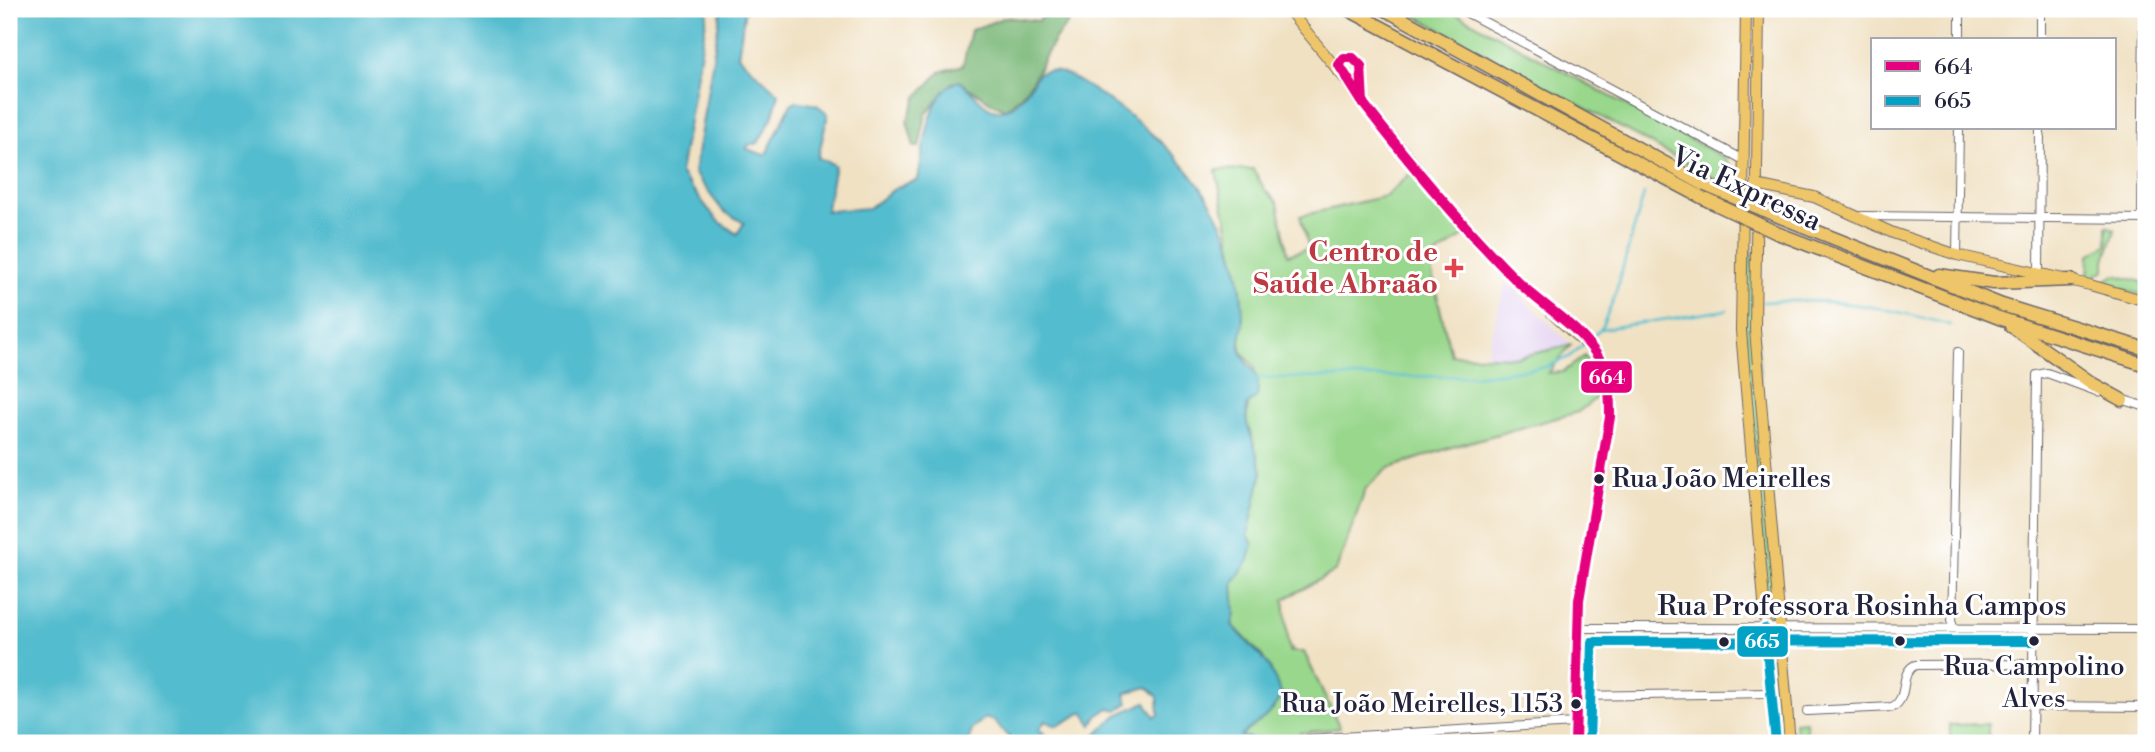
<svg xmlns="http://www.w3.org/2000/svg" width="2155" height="752" viewBox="0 0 2155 752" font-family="'Libre Bodoni',serif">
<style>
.built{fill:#e4d3f1}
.green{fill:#99d78c;stroke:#5e7c64;stroke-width:2}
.forest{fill:#7ab878;stroke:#4e6d5a;stroke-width:2}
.water{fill:#52bcce;stroke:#3a6f84;stroke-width:2}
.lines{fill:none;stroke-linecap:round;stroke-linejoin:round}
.stream{stroke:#52bcce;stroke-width:2.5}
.minor-casing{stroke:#6a656b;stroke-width:10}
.major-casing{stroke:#6a656b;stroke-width:12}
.highway-casing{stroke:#6a656b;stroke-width:15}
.minor{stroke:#fff;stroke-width:8}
.major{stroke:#eec569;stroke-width:10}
.highway{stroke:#eec569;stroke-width:12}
.highway-bridge-casing{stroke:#6a656b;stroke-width:15;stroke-linecap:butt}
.highway-bridge{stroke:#eec569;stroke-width:12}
.bus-1-casing{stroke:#fff;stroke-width:16}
.bus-2-casing{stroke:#fff;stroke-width:16}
.bus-1{stroke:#e5007d;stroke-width:10}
.bus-2{stroke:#02a2c7;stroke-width:10}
.health-dot{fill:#e0444e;stroke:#fff;stroke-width:2.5}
.bus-dot{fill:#22223b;stroke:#fff;stroke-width:2.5}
.labels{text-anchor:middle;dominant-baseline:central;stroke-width:6;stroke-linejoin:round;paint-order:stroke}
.bus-label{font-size:26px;fill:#22223b;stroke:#fff;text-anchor:start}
.street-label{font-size:28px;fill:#22223b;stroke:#fff}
.health-label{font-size:28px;font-weight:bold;fill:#be3a42;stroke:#fff;text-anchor:end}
.line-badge{stroke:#fff;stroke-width:2.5}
.badge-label{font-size:19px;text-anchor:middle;font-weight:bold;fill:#fff}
</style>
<rect width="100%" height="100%" fill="#fff"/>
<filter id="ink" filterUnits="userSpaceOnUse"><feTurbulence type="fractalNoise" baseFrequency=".0143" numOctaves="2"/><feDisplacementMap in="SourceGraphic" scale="14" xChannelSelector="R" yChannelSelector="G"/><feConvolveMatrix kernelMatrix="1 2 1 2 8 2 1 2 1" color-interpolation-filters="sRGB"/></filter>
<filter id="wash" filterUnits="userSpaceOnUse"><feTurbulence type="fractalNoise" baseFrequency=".00686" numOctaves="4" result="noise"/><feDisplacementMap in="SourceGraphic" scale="28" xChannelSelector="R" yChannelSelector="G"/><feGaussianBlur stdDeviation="1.57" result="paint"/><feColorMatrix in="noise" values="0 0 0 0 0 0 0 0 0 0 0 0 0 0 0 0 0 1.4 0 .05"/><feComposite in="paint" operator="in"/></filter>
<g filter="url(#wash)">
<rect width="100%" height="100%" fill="#f0e1c3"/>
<polygon class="built" points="1506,281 1571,345 1518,357 1486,356"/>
<g class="green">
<polygon points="1403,9 1448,9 1723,157 1732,167 1730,187"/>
<polygon points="1748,167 1748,243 1752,254 1775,618 1768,618 1745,331"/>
<path d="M 1253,169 L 1265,190 L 1278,203 L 1288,255 L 1309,248 L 1300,216 L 1386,196 L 1413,171 L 1466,234 L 1429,261 L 1451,355 L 1518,357 L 1571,345 L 1548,373 L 1563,372 L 1585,356 L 1601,394 L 1578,412 L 1455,446 L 1387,469 L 1366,488 L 1336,571 L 1284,599 L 1289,648 L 1292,649 L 1290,652 L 1304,652 L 1340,728 L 1300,733 L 1303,743 L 1276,743 L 1240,736 L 1274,708 L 1263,657 L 1232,624 C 1237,611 1230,598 1233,585 C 1238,560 1256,567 1248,535 L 1262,471 L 1246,419 L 1255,367 L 1242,353 L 1240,342 L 1243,319 L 1238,276 L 1216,170 Z"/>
<polygon points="2107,226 2115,230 2105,260 2105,270 2088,280 2089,255 2107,245"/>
<polygon points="2115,275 2142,282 2146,296 2101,283"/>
<polygon points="1770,633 1776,633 1787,743 1780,743"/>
<polygon points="1806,721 1808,743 1796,743 1795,722"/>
<polygon points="1988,724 1988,743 1950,743 1950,725"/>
</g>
<path class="forest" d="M 1049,9 L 1075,9 C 1072,23 1061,29 1054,41 C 1036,69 1035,88 1005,109 C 986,102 973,86 953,82 L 926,114 L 919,147 L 914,147 L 907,121 L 917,97 L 940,72 L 963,65 L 971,30 L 1006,17 L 1038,21 Z"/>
<path class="water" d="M 9,9 L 708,9 L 680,173 L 717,220 L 737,234 L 744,223 L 723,211 L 694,173 L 721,9 L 745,9 L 738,56 L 779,94 L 772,118 L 758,143 L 748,145 L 747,149 L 764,155 L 767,153 L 791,104 L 796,101 L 817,105 L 828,114 L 818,158 L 835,165 L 826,211 L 869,208 L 897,187 L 918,180 C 923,153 928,90 959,81 C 970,87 975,97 984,104 C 1009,124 1027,91 1039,73 C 1058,65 1077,81 1093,90 C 1154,129 1212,181 1233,253 C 1240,273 1243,301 1243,322 C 1243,331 1238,340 1240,348 C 1245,370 1262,366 1257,396 L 1246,406 L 1247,423 L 1262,471 L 1248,535 L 1253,544 L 1249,560 L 1233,583 L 1235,614 L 1232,625 L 1268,664 L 1282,695 L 1269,714 L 1240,736 L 1277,743 L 1088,743 L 1117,715 L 1146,702 L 1155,717 L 1159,715 L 1158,697 L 1148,687 L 1125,693 L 1128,703 L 1117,710 L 1109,708 L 1097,716 L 1092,725 L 1083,712 L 1057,726 L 1045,721 L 1039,730 L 1044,733 L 1034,743 L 1014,743 L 994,721 L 985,718 L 973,728 L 968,741 L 951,743 L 9,743 Z"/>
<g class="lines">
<g class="stream">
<path d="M 1763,302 C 1835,298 1881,306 1950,325"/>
<polyline points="1601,329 1614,298 1644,194"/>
<polyline points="1257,378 1474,376 1546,367 1569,357 1601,329 1727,310"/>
</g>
</g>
</g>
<g filter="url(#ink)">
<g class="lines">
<g class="minor-casing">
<g id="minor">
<polyline points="1460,9 1742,159"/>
<polyline points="817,11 818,9"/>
<polyline points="1960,40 1960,9"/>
<polyline points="2040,40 2040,9"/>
<polyline points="1862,216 2146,219"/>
<polyline points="2142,219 2144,9"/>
<polyline points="1957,255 1959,128"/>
<polyline points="2039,274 2040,128"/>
<polyline points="2118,398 2146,407"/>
<polyline points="1952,627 1958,352"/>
<polyline points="1578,628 2146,629"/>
<polyline points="1575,696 1771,693"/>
<polyline points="2033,706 2146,707"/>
<path d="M 1807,711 L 1893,707 C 1910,696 1898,674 1915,665 L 2033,664"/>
<polyline points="1308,739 1575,723"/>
<polyline points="2032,743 2037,375 2047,373 2099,392"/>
</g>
</g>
<g class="major-casing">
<g id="major">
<polyline points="1288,9 1460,220 1520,284 1592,350 1604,369 1611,392 1601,479 1579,601 1575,743"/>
<polyline points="1746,9 1741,331 1776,743"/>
<polyline points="1759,9 1755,330 1790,743"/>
<path d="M 1339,72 L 1342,59 L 1350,57 L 1357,60 C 1366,74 1358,86 1363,101"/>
<polyline points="1756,185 1814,197 1893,233 1957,255 2090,285 2146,301"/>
</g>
</g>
<g class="highway-casing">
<g id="highway">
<polyline points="1347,9 1707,200"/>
<polyline points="1384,9 1705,185"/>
<polyline points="1783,218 2002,305 2146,349"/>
<polyline points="1777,233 1999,318 2146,365"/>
<polyline points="1939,275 1994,283 2071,280"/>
<polyline points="2011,326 2093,384 2122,400"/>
</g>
</g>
<use href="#minor" class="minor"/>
<use href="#major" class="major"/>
<use href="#highway" class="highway"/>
<g class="highway-bridge-casing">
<g id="highway-bridge">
<polyline points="1705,185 1783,218"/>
<polyline points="1707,200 1777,233"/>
</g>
</g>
<use href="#highway-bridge" class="highway-bridge"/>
<g class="bus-1-casing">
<g id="bus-1">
<polygon points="1344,58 1353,58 1361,66 1363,103 1339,65"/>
<path d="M 1363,103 C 1411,165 1463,227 1518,282 C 1545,308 1581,327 1600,360 C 1610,378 1610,397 1610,417 L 1579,600 L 1575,743"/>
</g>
</g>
<g class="bus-2-casing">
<g id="bus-2">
<polyline points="1765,629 1776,743"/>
<polyline points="1589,743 1592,642 2034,641"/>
</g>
</g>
<use href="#bus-1" class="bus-1"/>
<use href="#bus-2" class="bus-2"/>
</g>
</g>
<path class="health-dot" d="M1450.5 257.5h7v7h7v7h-7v7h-7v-7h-7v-7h7z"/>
<g class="bus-dot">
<circle cx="1599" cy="479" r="6"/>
<circle cx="1900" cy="641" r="6"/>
<circle cx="2034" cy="641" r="6"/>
<circle cx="1724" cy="642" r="6"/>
<circle cx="1576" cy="704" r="6"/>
</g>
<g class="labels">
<g class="bus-label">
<text x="1612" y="479">Rua João Meirelles</text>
<text x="2034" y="667" text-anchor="middle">Rua Campolino<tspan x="2034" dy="32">Alves</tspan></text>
<text x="1563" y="704" text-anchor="end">Rua João Meirelles, 1153</text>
</g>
<g class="street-label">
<text transform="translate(1746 189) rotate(25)">Via Expressa</text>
<text x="1862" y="606">Rua Professora Rosinha Campos</text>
</g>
<g class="health-label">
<text x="1438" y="252">Centro de<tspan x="1438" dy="32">Saúde Abraão</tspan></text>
</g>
</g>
<g class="line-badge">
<rect x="1580" y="360" width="53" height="34" rx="7" fill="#e5007d"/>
<rect x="1736" y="625" width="53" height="33" rx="7" fill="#02a2c7"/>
</g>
<g class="badge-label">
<text x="1607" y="384">664</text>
<text x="1762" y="648">665</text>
</g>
<rect width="2155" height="752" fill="none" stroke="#fff" stroke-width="35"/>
<rect x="1871" y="38" width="245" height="91" fill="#ffffff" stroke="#a7a7b1" stroke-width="2"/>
<rect x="1885" y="61" width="35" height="10" fill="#e5007d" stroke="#a7a7b1" stroke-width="2"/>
<text x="1934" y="74" font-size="21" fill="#22223b">664</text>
<rect x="1885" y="96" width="35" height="10" fill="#02a2c7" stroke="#a7a7b1" stroke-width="2"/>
<text x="1934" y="108" font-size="21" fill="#22223b">665</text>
</svg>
